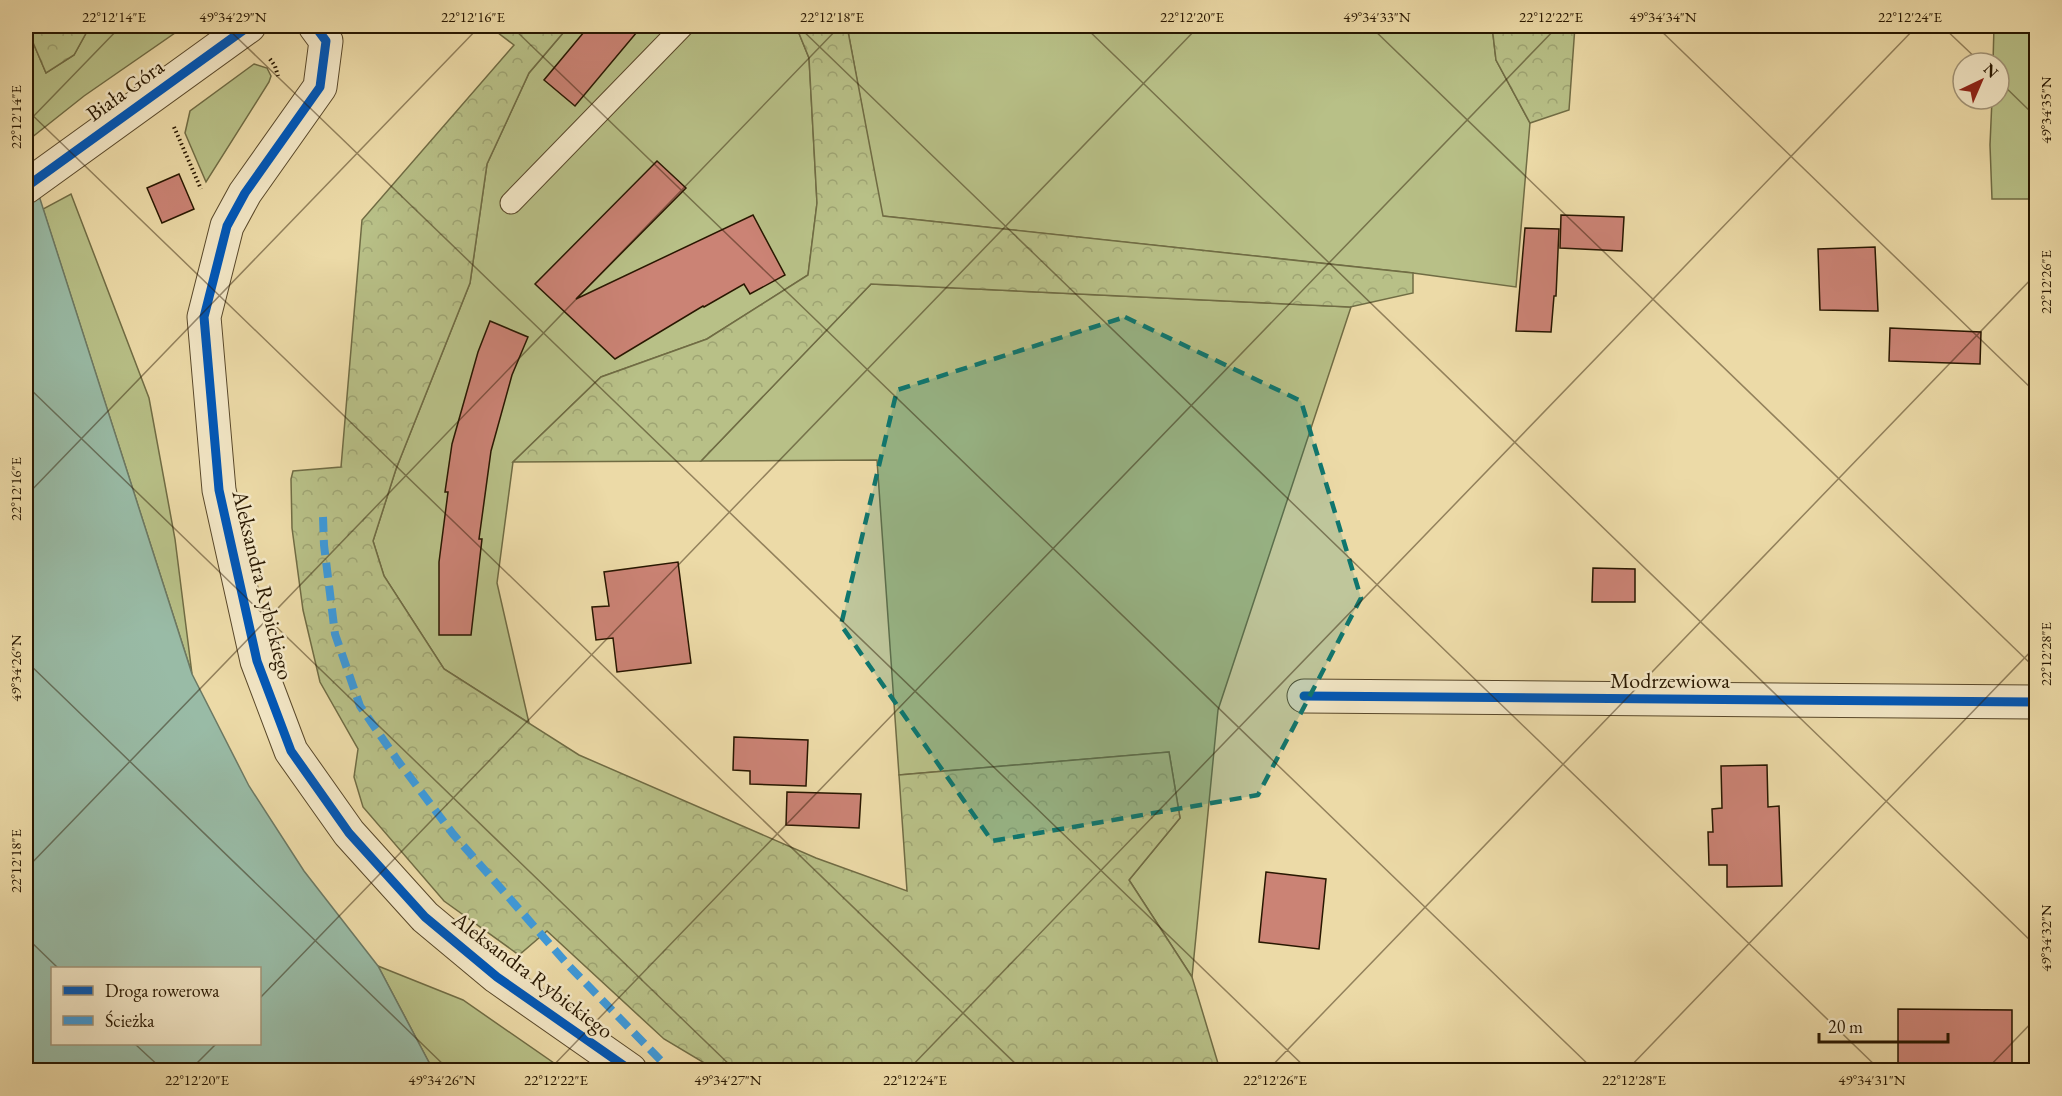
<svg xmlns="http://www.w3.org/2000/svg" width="2062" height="1096" viewBox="0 0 2062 1096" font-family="'EB Garamond',serif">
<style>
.grass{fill:#b8c087;stroke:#706c44;stroke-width:1.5}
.forest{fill:url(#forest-crowns);stroke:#706c44;stroke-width:1.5}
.water{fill:#99bba6;stroke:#6c7964;stroke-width:1.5;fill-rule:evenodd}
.building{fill:#cb8375;stroke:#281700;stroke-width:1.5}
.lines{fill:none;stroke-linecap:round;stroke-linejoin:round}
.service-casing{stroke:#59482a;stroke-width:23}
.minor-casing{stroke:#59482a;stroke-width:35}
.path{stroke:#281700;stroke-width:4;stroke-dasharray:1.5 3;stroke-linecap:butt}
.service{stroke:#f3e7c6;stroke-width:21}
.minor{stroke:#f3e7c6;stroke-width:33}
.quiet{stroke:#3d9adc;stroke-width:8;stroke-dasharray:15 8;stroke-linecap:butt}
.cycleway-casing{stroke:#f3e7c6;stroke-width:13}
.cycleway{stroke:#0057b8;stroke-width:9}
.marked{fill:#0f766e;fill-opacity:0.2;stroke:#0f766e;stroke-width:4.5;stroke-dasharray:12 8;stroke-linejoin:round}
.ticks{fill:none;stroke:#281700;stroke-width:1.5;stroke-opacity:0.45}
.labels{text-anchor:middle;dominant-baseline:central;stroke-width:5;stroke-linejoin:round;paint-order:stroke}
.street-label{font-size:22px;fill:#281700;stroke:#f3e7c6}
.neatline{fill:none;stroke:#281700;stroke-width:2}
.ticks-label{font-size:15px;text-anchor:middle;fill:#281700}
</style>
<defs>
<pattern id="forest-crowns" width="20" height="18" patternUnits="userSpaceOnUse" patternTransform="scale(1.5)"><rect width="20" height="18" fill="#b8c087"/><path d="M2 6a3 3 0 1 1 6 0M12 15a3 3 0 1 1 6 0" fill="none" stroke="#9ea473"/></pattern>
</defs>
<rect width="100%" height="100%" fill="#ecdaa7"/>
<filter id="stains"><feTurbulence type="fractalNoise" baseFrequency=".00333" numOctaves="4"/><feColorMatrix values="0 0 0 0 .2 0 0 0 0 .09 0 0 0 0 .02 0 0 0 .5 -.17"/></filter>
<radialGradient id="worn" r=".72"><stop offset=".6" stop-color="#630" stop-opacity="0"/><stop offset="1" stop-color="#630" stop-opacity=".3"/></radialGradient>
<g class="grass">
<polygon points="26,26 46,73 74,55 90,26 185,26 84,96 26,142"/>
<polygon points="569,26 796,26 809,58 817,203 808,275 707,339 601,377 513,462 497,583 529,723 444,669 384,576 373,541 396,469 470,283 487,164 529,73"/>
<polygon points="847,26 1492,26 1496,60 1530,123 1516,287 1413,273 882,216"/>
<polygon points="1994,26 2036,26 2036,199 1992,199 1990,145 1992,99 1999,99 1999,63 1993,63"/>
<polygon points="254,64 267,68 271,76 269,82 206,182 185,133 190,111"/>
<polygon points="71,194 149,398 175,539 192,674 43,209"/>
<polygon points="871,284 1351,307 1218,710 1192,977 1129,880 1180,818 1169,752 899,775 877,460 701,461"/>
<polygon points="378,966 463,1000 564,1070 433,1070"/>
</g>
<g class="forest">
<polygon points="26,26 90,26 74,55 46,73"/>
<polygon points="489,26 569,26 529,73 487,164 470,283 396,469 373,541 384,576 444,669 579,755 816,858 907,891 899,775 1169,752 1180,818 1129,880 1192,977 1220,1070 716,1070 664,1039 547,931 519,955 444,901 363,807 354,777 358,749 320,682 303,610 292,528 291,479 293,471 341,467 362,220 514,45"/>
<polygon points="796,26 847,26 883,216 1413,273 1413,293 1350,307 871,284 701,461 513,462 601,377 707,339 808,275 817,203 809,58"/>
<polygon points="1492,26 1575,26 1569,110 1530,123 1496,60"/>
</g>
<path class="water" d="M 26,155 L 192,674 L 249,786 L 304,871 L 378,966 L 433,1070 L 26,1070 ZM 52,968 L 260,968 L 260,1044 L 52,1044 Z"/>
<g class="building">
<polygon points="589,26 642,26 575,106 544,80"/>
<polygon points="657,161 686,188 576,299 753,215 785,275 750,294 744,284 704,307 703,306 615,359 535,284"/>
<polygon points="179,174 194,209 162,223 147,188"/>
<polygon points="1561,215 1624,217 1622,251 1560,248"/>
<polygon points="1525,228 1559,229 1556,296 1554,296 1551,332 1516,331"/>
<polygon points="1875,247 1878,311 1820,310 1818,249"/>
<polygon points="490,321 528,337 512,375 491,451 479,539 482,539 471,635 439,635 439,562 448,492 445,492 452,444 478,352"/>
<polygon points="1890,328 1981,332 1980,364 1889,361"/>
<polygon points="678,562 691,663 617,672 613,638 596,640 592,607 609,606 604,572"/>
<polygon points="1593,568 1635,569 1635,602 1592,602"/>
<polygon points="734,737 808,740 806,786 750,784 750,771 733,770"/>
<polygon points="1767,765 1768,807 1779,806 1782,886 1727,887 1727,865 1709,865 1708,832 1713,832 1712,809 1722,808 1721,766"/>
<polygon points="787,792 861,794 859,828 786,825"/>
<polygon points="1266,872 1326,879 1319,949 1259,942"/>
<polygon points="1898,1009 2012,1010 2012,1071 1898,1071"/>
</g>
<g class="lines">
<g class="service-casing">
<polyline id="service" points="511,203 683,26"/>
</g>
<g class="minor-casing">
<g id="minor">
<polyline points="315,26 326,41 320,87 245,193 227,226 204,317 219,490 257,661 291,751 349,833 425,917 497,977 630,1070"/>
<polyline points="26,187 249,26"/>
<polyline points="1304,696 2036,702"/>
</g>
</g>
<g class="path">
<polyline points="270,59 275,66 278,76"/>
<polyline points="174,127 201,189"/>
</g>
<use href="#service" class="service"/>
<use href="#minor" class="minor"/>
<polyline class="quiet" points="323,517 324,545 335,634 360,706 398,761 453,834 569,966 670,1070"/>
<g class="cycleway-casing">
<g id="cycleway">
<polyline points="315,26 326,41 320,87 245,193 227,226 204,317 219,490 257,661 291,751 349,833 425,917 497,977 630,1070"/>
<polyline points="26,187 249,26"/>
<polyline points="1304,696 2036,702"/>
</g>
</g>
<use href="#cycleway" class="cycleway"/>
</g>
<path class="marked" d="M 1125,317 L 1301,401 L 1361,598 L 1258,795 L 992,841 L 841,625 L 897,390 Z"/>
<path class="ticks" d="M 225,26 L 1308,1070M 511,26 L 1594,1070M 798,26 L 1880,1070M 1084,26 L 2036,946M 1370,26 L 2036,669M 1656,26 L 2036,393M 1942,26 L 1981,63M 1999,81 L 2036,117M 26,109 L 1022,1070M 26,124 L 121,26M 26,385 L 735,1070M 26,496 L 480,26M 26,661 L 449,1070M 26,869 L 840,26M 26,937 L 58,968M 260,998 L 1199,26M 135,1044 L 163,1070M 190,1070 L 216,1044M 549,1070 L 1558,26M 908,1070 L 1917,26M 1268,1070 L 2036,274M 1627,1070 L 2036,646M 1986,1070 L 2036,1018"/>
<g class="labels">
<g class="street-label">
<text transform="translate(125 90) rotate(-36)">Biała Góra</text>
<text transform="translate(263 585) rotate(76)">Aleksandra Rybickiego</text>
<text x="1670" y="680">Modrzewiowa</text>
<text transform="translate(533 975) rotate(37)">Aleksandra Rybickiego</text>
</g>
</g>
<rect width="2062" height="1096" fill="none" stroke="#ecdaa7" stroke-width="66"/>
<rect x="51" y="967" width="210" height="78" fill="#f3e7c6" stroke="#a29477" stroke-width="1.5"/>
<rect x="63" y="986" width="30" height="9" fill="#0057b8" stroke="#a29477" stroke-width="1.5"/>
<text x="105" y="997" font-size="18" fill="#281700">Droga rowerowa</text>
<rect x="63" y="1016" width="30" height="9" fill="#3d9adc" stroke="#a29477" stroke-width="1.5"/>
<text x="105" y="1027" font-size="18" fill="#281700">Ścieżka</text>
<g transform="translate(1981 81) rotate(44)"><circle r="28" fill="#f3e7c6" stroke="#a29477" stroke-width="1.5"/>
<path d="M0-4.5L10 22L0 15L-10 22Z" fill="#8f2418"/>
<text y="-9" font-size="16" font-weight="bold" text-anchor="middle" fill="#281700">N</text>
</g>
<path d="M1819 1033v9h129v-9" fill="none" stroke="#281700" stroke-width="3"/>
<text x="1828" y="1033" font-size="18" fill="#281700" stroke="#f3e7c6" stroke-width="4.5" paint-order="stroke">20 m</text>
<rect x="33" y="33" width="1996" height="1030" class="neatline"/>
<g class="ticks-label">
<text x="114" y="22">22°12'14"E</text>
<text x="233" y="22">49°34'29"N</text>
<text x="473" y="22">22°12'16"E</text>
<text x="832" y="22">22°12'18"E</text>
<text x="1192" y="22">22°12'20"E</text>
<text x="1377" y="22">49°34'33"N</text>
<text x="1551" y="22">22°12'22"E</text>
<text x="1663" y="22">49°34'34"N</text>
<text x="1910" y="22">22°12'24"E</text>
<text transform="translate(2046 110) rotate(-90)" y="5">49°34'35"N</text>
<text transform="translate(16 117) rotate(-90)" y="5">22°12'14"E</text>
<text transform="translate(2046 282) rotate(-90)" y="5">22°12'26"E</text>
<text transform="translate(16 489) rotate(-90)" y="5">22°12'16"E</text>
<text transform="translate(2046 654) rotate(-90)" y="5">22°12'28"E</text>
<text transform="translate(16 668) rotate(-90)" y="5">49°34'26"N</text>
<text transform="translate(16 861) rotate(-90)" y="5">22°12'18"E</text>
<text transform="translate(2046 938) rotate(-90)" y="5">49°34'32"N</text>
<text x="197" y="1085">22°12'20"E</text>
<text x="442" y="1085">49°34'26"N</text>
<text x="556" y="1085">22°12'22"E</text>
<text x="728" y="1085">49°34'27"N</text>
<text x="915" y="1085">22°12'24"E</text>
<text x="1275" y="1085">22°12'26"E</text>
<text x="1634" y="1085">22°12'28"E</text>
<text x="1872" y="1085">49°34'31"N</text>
</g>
<rect width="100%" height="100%" filter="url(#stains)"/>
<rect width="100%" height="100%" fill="url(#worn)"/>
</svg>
